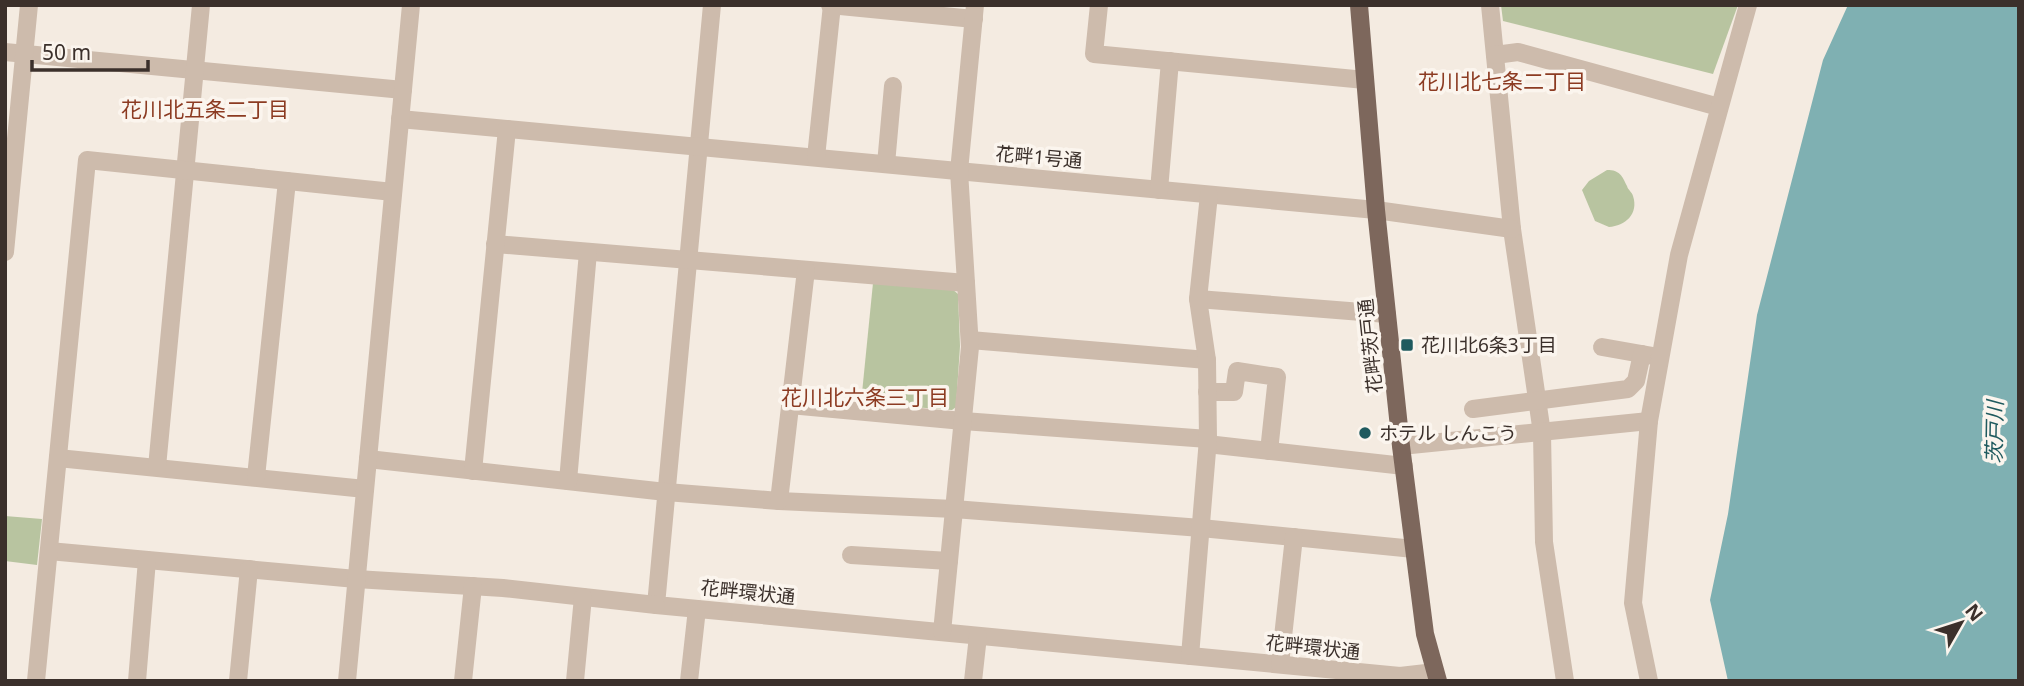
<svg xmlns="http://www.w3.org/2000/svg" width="2024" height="686" viewBox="0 0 2024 686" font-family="'Noto Sans','Noto Sans JP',sans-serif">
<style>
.green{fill:#b8c4a0}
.water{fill:#7fb0b2}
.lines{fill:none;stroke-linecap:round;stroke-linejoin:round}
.minor{stroke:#cdbbac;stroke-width:18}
.major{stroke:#7d675c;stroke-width:18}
.poi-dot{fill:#1f5a5e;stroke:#fbf5ee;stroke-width:2.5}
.labels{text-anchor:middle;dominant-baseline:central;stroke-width:7;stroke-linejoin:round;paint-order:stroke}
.street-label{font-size:19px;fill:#3b302b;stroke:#fbf5ee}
.poi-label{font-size:19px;fill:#3b302b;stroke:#fbf5ee;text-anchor:start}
.neighbourhood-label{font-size:21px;fill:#8c3b22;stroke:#fbf5ee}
.water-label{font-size:21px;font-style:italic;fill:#1f5a5e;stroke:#fbf5ee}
</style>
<rect width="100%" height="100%" fill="#f4ebe1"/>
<g class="green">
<polygon points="1501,5 1738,5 1713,74 1503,21"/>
<path d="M 1607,170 C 1620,170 1622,176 1627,186 C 1628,190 1632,192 1633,196 C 1639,214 1625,226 1609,227 L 1595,221 L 1582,190 L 1589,181 Z"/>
<polygon points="873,283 952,289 958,294 960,346 956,407 952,410 861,403"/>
<polygon points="5,516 42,519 37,565 5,561"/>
</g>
<polygon class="water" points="1848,5 2019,5 2019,681 1728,681 1710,600 1728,514 1757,315 1823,60"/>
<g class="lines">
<g class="minor">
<polyline points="712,5 656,605 1400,676 1435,672"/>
<polyline points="830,5 974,19"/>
<polyline points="1099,5 1094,54 1365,80"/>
<polyline points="1490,5 1512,229 1542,433 1544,542 1565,681"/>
<polyline points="5,52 403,90"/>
<polyline points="1495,55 1518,52 1719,107"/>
<polyline points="400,119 1376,210 1512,229"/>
<polyline points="816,157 832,5"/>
<polyline points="886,164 893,86"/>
<polyline points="1159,190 1170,61"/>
<polyline points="495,244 966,283"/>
<polyline points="5,252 29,5"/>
<polyline points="1198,299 1387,314"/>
<polyline points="970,340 1207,360"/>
<polyline points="1602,347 1653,356"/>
<polyline points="1207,392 1234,392 1237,371 1277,377 1269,451"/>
<polyline points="790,405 963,421 1208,439"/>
<polyline points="1473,409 1628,389 1636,381 1642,354"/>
<polyline points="1207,444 1404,466"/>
<polyline points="1401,446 1649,421"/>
<polyline points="58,458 365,489"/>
<polyline points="368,459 666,492 779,501 954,509 1201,528 1414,549"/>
<polyline points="157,467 201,5"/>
<polyline points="473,471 507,129"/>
<polyline points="256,477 287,181"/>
<polyline points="568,481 588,252"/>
<polyline points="779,501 806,270"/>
<polyline points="49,551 356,579 503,588 656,605"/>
<polyline points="851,555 949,561"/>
<polyline points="942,632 970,347 959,171 975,5"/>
<polyline points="1190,656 1208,439 1207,360 1198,299 1209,195"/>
<polyline points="1280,664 1294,537"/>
<polyline points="36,681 87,160 393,192"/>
<polyline points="137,681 147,560"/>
<polyline points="238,681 249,569"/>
<polyline points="347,681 411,5"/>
<polyline points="463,681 473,586"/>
<polyline points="575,681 583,597"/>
<polyline points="689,681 697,609"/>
<polyline points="973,681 978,636"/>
<polyline points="1649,681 1633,603 1649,421 1679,255 1748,5"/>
</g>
<polyline class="major" points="1359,5 1376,210 1401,446 1425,634 1438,681"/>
</g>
<g class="poi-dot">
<rect x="1400" y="338" width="14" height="14" rx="3.5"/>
<circle cx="1365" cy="433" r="7"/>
</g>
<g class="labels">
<g class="street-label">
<text transform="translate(1039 157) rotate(5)">花畔1号通</text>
<text transform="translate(1370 346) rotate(-96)">花畔茨戸通</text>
<text transform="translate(748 592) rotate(6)">花畔環状通</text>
<text transform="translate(1313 647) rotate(6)">花畔環状通</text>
</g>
<g class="poi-label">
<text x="1421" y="345">花川北6条3丁目</text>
<text x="1379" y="433">ホテル しんこう</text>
</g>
<g class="neighbourhood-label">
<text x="1502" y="81">花川北七条二丁目</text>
<text x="205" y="109">花川北五条二丁目</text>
<text x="865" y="397">花川北六条三丁目</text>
</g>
<g class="water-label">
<text transform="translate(1994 432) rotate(-89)">茨戸川</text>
</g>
</g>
<rect width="2024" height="686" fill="none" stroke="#3b302b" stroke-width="14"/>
<g transform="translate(1961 623) rotate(51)" stroke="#fbf5ee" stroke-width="5" paint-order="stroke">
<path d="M0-5L12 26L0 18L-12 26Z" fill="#3b302b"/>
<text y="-10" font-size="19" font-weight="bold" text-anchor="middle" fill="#3b302b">N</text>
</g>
<path d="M32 60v10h116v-10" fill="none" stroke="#3b302b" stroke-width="3.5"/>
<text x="42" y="60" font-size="21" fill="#3b302b" stroke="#fbf5ee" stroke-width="5" paint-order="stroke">50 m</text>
</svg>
